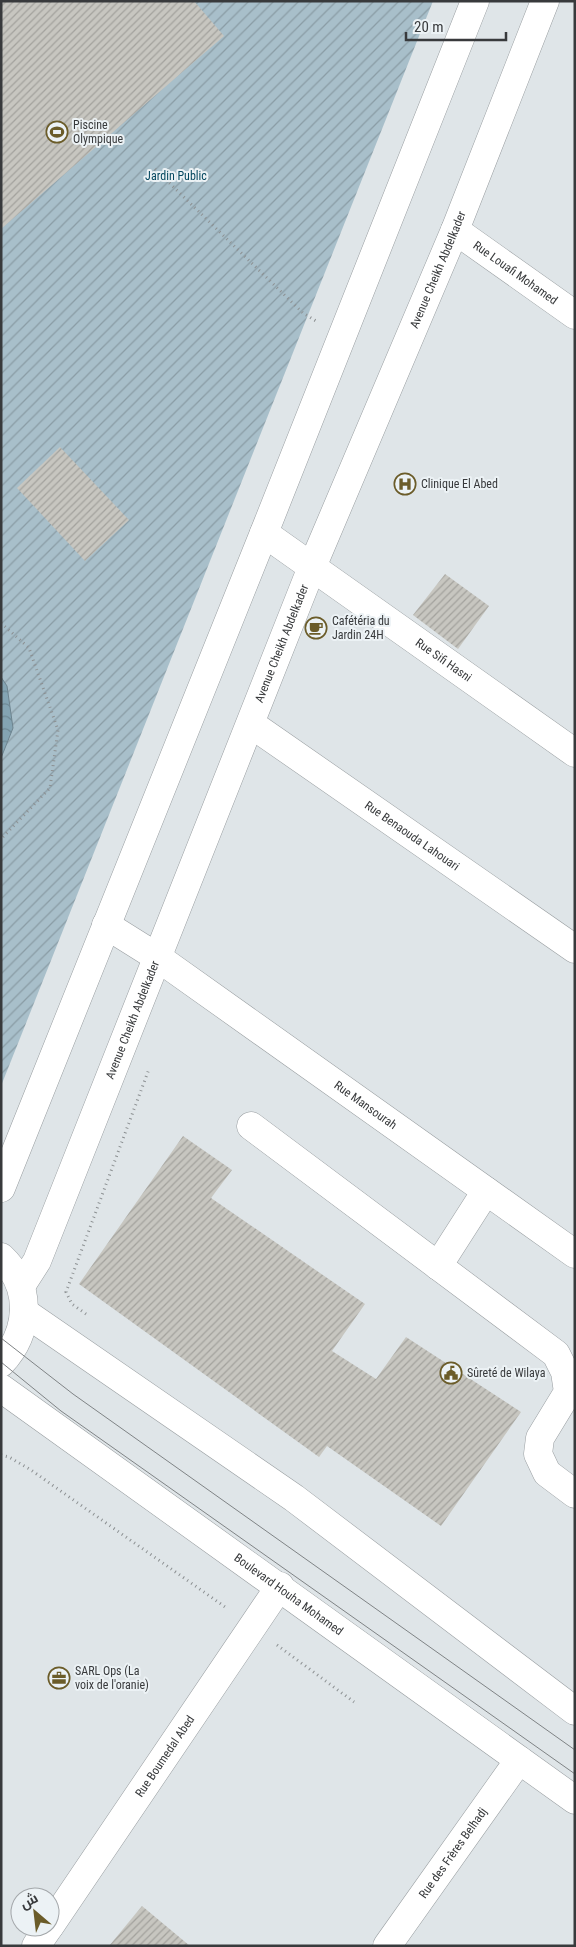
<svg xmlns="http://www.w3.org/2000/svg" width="576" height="1947" viewBox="0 0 576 1947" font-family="'Roboto Condensed',Cairo,sans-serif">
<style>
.garden{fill:url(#garden-furrows)}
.water{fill:url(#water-waves);stroke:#6d848f}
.building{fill:url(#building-hatch)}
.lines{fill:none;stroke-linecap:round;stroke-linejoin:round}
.minor-casing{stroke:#999ea1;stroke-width:29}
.major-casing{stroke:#999ea1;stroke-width:29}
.path{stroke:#8c9092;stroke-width:3;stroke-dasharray:1 4;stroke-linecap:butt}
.minor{stroke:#fff;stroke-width:28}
.major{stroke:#fff;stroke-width:28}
.tram{stroke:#7f8385;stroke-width:1}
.labels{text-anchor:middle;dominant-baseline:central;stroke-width:4;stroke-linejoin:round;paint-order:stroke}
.poi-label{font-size:12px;fill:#383a3c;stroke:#ecf2f5;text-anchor:start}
.park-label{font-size:12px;fill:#04475e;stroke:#ecf2f5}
.street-label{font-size:12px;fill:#383a3c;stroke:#ecf2f5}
</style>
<defs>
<pattern id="garden-furrows" width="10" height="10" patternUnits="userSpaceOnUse" patternTransform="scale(1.25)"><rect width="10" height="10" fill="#a8bfca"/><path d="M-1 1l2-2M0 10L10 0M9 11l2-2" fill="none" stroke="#8a9ca5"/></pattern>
<pattern id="water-waves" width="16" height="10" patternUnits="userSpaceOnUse" patternTransform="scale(1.25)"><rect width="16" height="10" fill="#84a4b3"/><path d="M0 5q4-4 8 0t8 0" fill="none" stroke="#6d8793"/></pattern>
<pattern id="building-hatch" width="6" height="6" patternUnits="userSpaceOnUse" patternTransform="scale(1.25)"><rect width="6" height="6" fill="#c7c6c0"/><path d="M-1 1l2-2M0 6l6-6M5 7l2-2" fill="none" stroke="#a3a29d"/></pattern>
</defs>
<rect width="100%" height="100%" fill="#dfe5e8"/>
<polygon class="garden" points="1,1 433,1 1,1086"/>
<polygon class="water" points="1,677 7,686 13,728 1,758"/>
<g class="building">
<polygon points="1,1 194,1 224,36 1,229"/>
<polygon points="60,447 129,520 85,561 17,488"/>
<polygon points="445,574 489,606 458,649 413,615"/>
<polygon points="183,1136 232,1170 211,1198 365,1304 332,1351 376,1379 406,1337 521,1412 441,1526 327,1446 319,1457 79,1284"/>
<polygon points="142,1906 190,1946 109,1946"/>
</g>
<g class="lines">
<g class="minor-casing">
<g id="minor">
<path id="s1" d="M 455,230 L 575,315"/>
<path id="s2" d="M 264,533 L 575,753"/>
<path id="s3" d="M 251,724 L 575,949"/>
<path id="s4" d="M 106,925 L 157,957 L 575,1254"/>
<polyline points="251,1126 556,1354 565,1372 568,1392 540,1438 538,1454 547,1473 575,1494"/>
<polyline points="438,1266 486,1191"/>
<path id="s5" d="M 50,1926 L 280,1586"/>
<polyline points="36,1946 49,1927"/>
<path id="s6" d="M 387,1946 L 519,1760"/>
</g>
</g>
<g class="major-casing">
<g id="major">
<polyline points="1,1188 264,533 475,1"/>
<path d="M 1,1257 C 33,1287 30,1332 1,1363"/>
<path id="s7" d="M 21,1286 L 37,1261 L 312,567 L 455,230 L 545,1"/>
<polyline points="24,1312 294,1498 575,1711"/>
<path id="s8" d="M 1,1388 L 575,1800"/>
</g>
</g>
<g class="path">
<polyline points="155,169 303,313 316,321"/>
<polyline points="1,623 29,648 58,730 50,788 1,839"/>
<polyline points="86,1314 72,1304 66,1292 149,1069"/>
<polyline points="1,1455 9,1457 31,1470 228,1609"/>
<polyline points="277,1645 354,1702"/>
</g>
<use href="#minor" class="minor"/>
<use href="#major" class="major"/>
<g class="tram">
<polyline points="1,1338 73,1394 575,1750"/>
<polyline points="1,1362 61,1411 575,1774"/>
</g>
</g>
<defs>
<g id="stadium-ring" transform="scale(1.125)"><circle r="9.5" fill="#ecf2f5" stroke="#6b5c29" stroke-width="1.5"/><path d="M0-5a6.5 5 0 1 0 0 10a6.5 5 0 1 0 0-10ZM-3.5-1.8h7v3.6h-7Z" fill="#6b5c29"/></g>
<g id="hospital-ring" transform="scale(1.125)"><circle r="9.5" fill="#ecf2f5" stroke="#6b5c29" stroke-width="1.5"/><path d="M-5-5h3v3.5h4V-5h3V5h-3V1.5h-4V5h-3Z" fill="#6b5c29"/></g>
<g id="cafe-ring" transform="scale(1.125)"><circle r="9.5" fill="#ecf2f5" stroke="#6b5c29" stroke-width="1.5"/><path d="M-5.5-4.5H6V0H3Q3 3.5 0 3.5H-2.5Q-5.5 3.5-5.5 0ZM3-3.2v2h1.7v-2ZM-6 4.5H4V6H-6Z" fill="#6b5c29"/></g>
<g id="civic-ring" transform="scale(1.125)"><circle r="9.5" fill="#ecf2f5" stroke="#6b5c29" stroke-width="1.5"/><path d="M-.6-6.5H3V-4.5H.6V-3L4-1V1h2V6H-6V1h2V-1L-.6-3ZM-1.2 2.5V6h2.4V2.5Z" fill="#6b5c29"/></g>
<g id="office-ring" transform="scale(1.125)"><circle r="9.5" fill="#ecf2f5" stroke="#6b5c29" stroke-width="1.5"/><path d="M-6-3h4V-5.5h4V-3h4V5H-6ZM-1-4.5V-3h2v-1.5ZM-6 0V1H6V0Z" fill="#6b5c29"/></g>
</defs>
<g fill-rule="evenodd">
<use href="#stadium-ring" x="57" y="132"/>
<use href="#hospital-ring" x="405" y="484"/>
<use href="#cafe-ring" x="316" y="628"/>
<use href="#civic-ring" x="451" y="1373"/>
<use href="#office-ring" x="59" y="1678"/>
</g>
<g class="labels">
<g class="poi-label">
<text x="73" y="125">Piscine<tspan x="73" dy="14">Olympique</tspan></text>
<text x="421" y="484">Clinique El Abed</text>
<text x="332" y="621">Cafétéria du<tspan x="332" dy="14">Jardin 24H</tspan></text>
<text x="467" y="1373">Sûreté de Wilaya</text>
<text x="75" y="1671">SARL Ops (La<tspan x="75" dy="14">voix de l'oranie)</tspan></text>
</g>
<g class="park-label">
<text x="176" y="176">Jardin Public</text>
</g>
<g class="street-label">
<text stroke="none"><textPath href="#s7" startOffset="1099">Avenue Cheikh Abdelkader</textPath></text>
<text stroke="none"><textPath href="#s1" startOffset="74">Rue Louafi Mohamed</textPath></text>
<text stroke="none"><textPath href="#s7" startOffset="694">Avenue Cheikh Abdelkader</textPath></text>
<text stroke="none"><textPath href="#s2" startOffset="220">Rue Sifi Hasni</textPath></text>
<text stroke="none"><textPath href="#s3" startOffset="196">Rue Benaouda Lahouari</textPath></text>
<text stroke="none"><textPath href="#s7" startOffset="289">Avenue Cheikh Abdelkader</textPath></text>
<text stroke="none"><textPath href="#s4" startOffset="316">Rue Mansourah</textPath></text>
<text stroke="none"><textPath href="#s8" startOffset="354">Boulevard Houha Mohamed</textPath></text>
<text stroke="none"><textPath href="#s5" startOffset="205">Rue Boumedal Abed</textPath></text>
<text stroke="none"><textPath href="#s6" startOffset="114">Rue des Frères Belhadj</textPath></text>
</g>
</g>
<rect width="576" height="1947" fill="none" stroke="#383a3c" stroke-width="5"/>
<g transform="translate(35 1912) rotate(332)"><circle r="24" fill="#ecf2f5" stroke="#a4a8ab"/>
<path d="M0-4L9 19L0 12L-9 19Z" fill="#6b5c29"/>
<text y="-8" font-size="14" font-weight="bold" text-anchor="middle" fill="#383a3c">ش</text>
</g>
<path d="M406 32v8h100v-8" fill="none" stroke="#383a3c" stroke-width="2.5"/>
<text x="414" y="32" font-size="15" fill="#383a3c" stroke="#ecf2f5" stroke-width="4" paint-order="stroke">20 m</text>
</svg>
